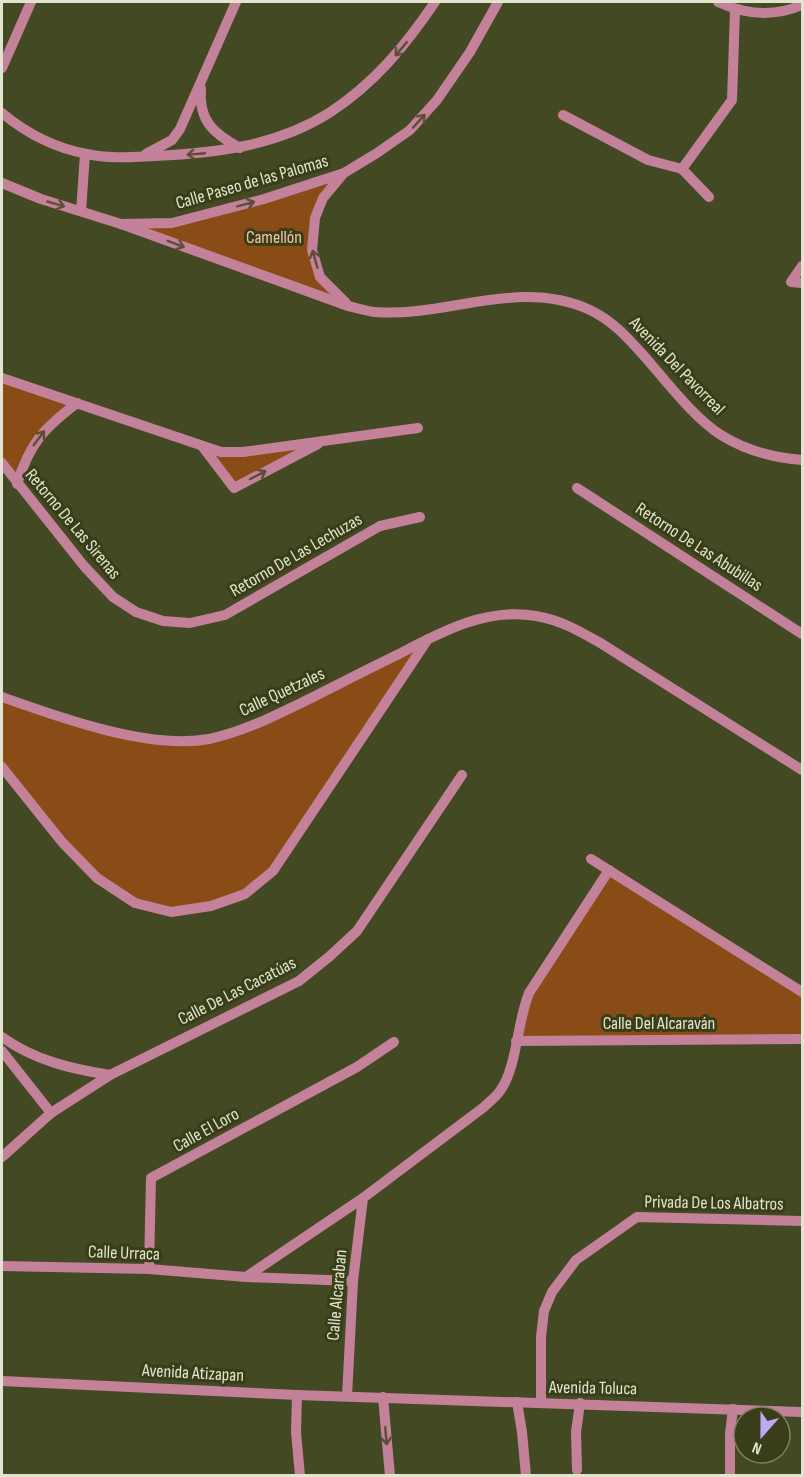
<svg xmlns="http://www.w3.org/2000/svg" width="804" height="1477" viewBox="0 0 804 1477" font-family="'Sofia Sans Condensed',sans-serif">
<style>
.green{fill:#8a4c17}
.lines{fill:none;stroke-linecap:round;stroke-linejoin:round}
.minor{stroke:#c3829a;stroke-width:10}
.oneway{stroke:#5c4f38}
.labels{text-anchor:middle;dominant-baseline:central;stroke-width:6;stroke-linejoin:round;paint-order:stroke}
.street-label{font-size:18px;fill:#e1e5cf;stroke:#393e18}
.park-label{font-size:18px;fill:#f1c5a7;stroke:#393e18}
</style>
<rect width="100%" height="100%" fill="#434923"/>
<g class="green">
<polygon points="344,173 323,198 312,250 320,277 348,306 121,224 172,223"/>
<polygon points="2,378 77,403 54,421 17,484 2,463"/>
<polygon points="327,439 234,488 202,446 221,452"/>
<polygon points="428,639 294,841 245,894 171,912 135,903 97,878 2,767 2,697 64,719 181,740 258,724"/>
<polygon points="609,870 802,992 802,1039 516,1041 523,1008"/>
</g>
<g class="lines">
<g class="minor">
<path d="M 718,2 C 746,15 774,17 802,5"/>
<polyline points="2,68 31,2"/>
<path d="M 201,88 C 198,121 214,134 240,148"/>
<path d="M 2,113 C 26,133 55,148 87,154 C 109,159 132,157 155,156 C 216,153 277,146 329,113 C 374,84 406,45 435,2"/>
<polyline points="563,115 648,160 682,169"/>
<polyline points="146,154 172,140 180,129 236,2"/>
<polyline points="343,174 323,198 315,218 312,250 320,277 346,303"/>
<polyline points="2,183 41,199 121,224 172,223 264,199 344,173 377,153 410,130 437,100 470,52 498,2"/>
<polyline points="709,197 682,169 732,100 735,10"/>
<polyline points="81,211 85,154"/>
<path d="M 121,224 L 348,306 C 357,308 366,311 375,312 C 447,318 519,277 590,310 C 613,321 628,338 645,357 C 666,381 694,418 721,435 C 745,450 775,458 802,460"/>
<polyline points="802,266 791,282 802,283"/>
<polyline points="2,378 221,452 243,452 418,428"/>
<polyline points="202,446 234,488 318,444"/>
<polyline points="2,463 84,566 113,597 136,612 163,621 190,623 225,615 380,526 420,517"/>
<path d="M 17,484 C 30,443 43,429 77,403"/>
<polyline points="577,488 802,634"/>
<path d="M 2,697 C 58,717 149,750 209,739 C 243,732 274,716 305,701 C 337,685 368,669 399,654 C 441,632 487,607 536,616 C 561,620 581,632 602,644 L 802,770"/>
<polyline points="2,767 62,842 97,878 135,903 171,912 211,906 245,894 273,871 428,639"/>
<polyline points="591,859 802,992"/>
<path d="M 2,1037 C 34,1060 71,1069 110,1075"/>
<polyline points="516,1041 802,1039"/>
<polyline points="2,1051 51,1113"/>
<polyline points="2,1157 51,1113 110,1075 299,981 330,956 357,931 462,775"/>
<polyline points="2,1266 149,1269 246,1277 353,1281"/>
<polyline points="149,1269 151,1178 357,1067 394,1042"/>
<path d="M 246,1277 L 363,1198 L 484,1107 C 489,1102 496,1097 500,1091 C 517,1068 517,1022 529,993 L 609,870"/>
<polyline points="2,1381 297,1395 802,1412"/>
<polyline points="297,1395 296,1432 300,1476"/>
<polyline points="347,1396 353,1281 363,1198"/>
<polyline points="383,1397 390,1476"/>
<polyline points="517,1402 522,1432 526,1476"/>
<polyline points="541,1403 541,1337 544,1311 552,1292 576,1260 637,1217 802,1221"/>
<polyline points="577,1470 576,1432 580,1403"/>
<polyline points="730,1475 730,1433 733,1409"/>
</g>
</g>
<defs><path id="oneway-shaft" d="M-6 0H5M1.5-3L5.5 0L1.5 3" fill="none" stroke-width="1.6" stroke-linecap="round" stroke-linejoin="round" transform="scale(1.5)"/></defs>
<g class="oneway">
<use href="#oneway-shaft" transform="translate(401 49) rotate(130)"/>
<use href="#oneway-shaft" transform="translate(419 121) rotate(-48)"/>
<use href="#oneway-shaft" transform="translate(196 154) rotate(175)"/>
<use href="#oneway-shaft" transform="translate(56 204) rotate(16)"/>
<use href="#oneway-shaft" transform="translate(246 204) rotate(-15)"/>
<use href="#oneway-shaft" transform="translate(176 244) rotate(20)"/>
<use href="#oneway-shaft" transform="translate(315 259) rotate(-106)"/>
<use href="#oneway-shaft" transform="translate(39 438) rotate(-53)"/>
<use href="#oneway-shaft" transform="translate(258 475) rotate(-27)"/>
<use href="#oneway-shaft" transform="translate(386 1436) rotate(85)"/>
</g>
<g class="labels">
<g class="street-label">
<text transform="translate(252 182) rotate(-16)">Calle Paseo de las Palomas</text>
<text transform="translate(677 366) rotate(46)">Avenida Del Pavorreal</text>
<text transform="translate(73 524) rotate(50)">Retorno De Las Sirenas</text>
<text transform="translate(699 547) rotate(33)">Retorno De Las Abubillas</text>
<text transform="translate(296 555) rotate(-30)">Retorno De Las Lechuzas</text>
<text transform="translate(282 692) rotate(-25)">Calle Quetzales</text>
<text transform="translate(237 991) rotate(-27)">Calle De Las Cacatúas</text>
<text x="659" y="1023">Calle Del Alcaraván</text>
<text transform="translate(206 1130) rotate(-29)">Calle El Loro</text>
<text transform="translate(714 1203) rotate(1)">Privada De Los Albatros</text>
<text transform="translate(124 1253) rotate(2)">Calle Urraca</text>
<text transform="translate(337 1295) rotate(-85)">Calle Alcaraban</text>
<text transform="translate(193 1373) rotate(3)">Avenida Atizapan</text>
<text transform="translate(593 1388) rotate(1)">Avenida Toluca</text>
</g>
<g class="park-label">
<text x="274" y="237">Camellón</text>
</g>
</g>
<rect width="804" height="1477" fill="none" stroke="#e1e5cf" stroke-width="6"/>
<g transform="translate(762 1435) rotate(201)"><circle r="28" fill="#393e18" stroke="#7c8161" stroke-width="1.5"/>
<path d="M0-4.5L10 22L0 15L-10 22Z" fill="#bea9f5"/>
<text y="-9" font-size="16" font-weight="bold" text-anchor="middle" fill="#e1e5cf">N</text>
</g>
</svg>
